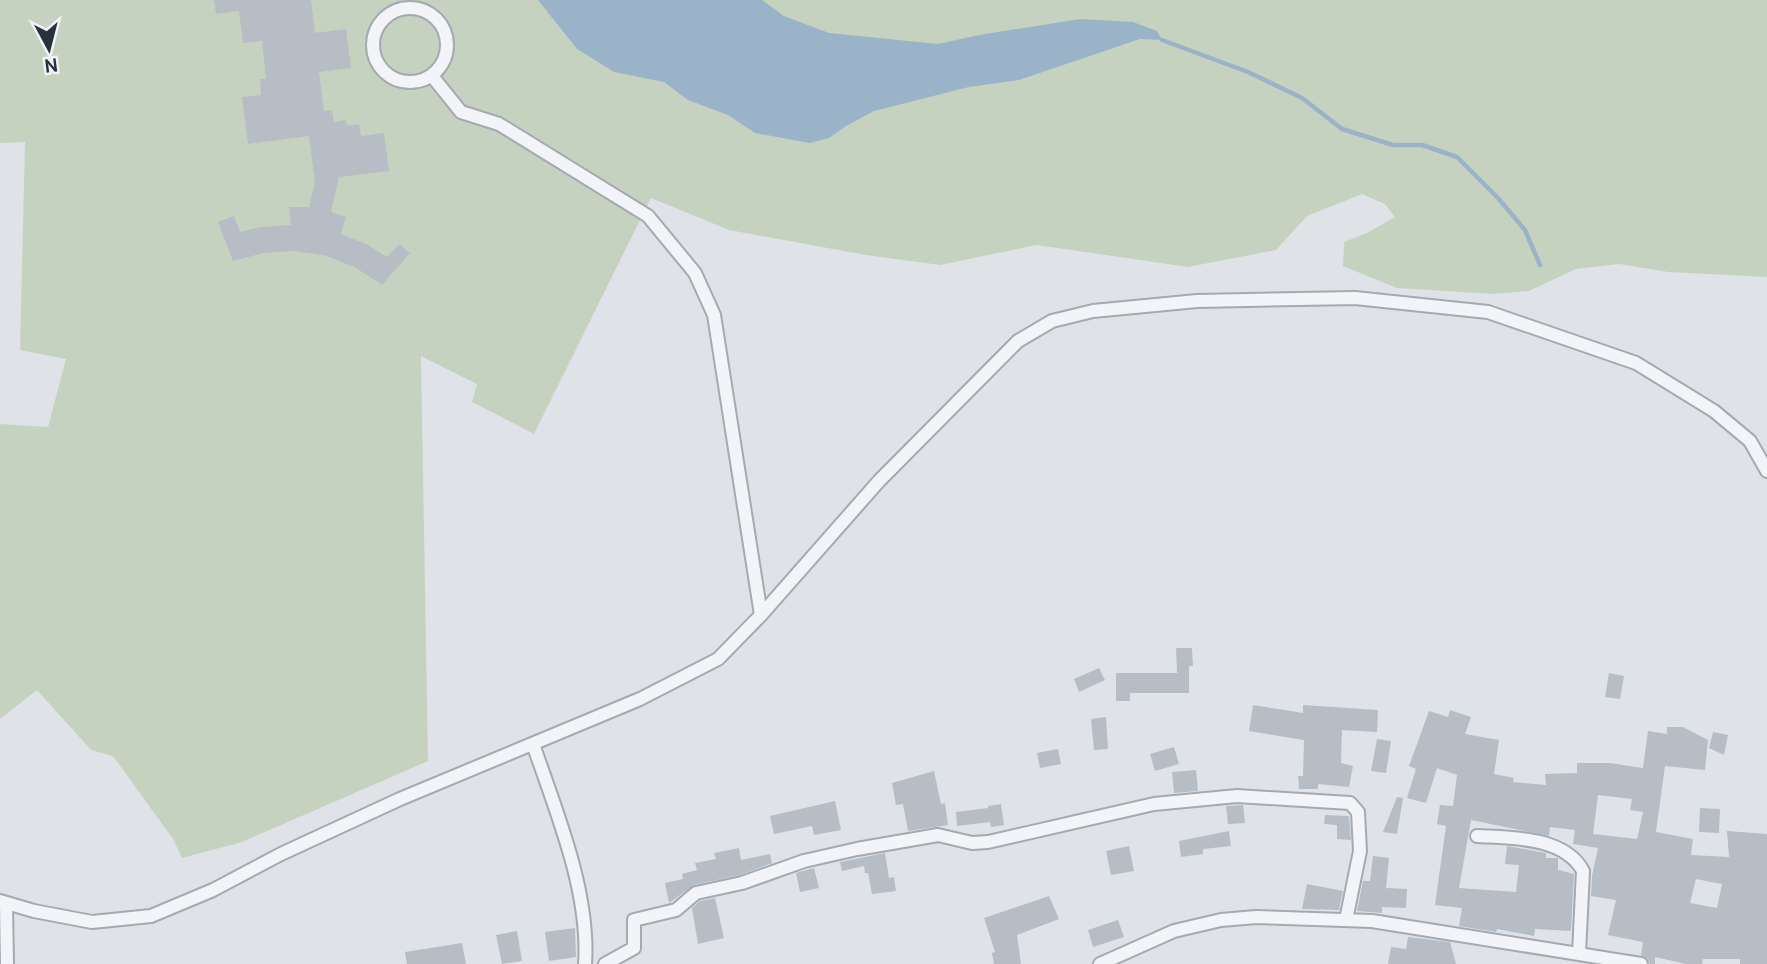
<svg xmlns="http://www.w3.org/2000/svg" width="1767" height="964" viewBox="0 0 1767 964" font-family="Cabin,sans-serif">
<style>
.green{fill:#c6d2c0}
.water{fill:#9bb3c8}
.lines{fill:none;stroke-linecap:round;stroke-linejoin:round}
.stream{stroke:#9bb3c8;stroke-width:4.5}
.building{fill:#b7bdc5;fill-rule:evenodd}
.minor-casing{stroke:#a4aab2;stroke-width:16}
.minor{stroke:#f2f4f7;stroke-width:12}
</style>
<rect width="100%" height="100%" fill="#dfe3e8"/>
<polygon class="green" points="0,0 1767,0 1767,277 1668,272 1619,264 1576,269 1529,291 1493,294 1397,288 1343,266 1344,242 1367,233 1395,217 1385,204 1362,194 1307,216 1276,250 1188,267 1037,245 940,265 866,255 729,230 651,198 534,434 472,402 477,384 421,356 428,761 242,842 182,858 173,839 113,756 91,750 37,690 0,719 0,424 48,427 66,359 20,350 25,142 0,143"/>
<polygon class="water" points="538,0 762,0 784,16 829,33 938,44 979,35 1080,19 1133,22 1157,31 1162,40 1140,39 1019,80 969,87 874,111 846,126 829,138 810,143 755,133 728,115 688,100 664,82 614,72 577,49"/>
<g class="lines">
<polyline class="stream" points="1162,40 1248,72 1302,98 1342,129 1393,145 1422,145 1457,157 1498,198 1525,230 1540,265"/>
</g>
<g class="building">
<polygon points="214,0 311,0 315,33 346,29 351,68 319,72 324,111 332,110 334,122 346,120 347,126 359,124 361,136 384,133 389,171 339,177 331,212 346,217 341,234 368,245 387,257 399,244 410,253 382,285 356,268 327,256 295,251 264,253 233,261 218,222 234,216 240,232 260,227 291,225 289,207 309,207 315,183 309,136 248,144 242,97 261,95 260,79 266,79 262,41 243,43 239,11 216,14"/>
<polygon points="1176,648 1192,648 1193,666 1189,666 1189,693 1130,693 1130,701 1116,701 1116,673 1177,673"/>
<polygon points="1099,668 1105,680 1079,692 1074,679"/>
<polygon points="1609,673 1624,676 1620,699 1605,697"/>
<polygon points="1253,705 1303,713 1303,705 1378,710 1377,732 1342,730 1341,763 1353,766 1349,787 1318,784 1318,789 1299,789 1298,776 1303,776 1304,740 1249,731"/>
<path d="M 1450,710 L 1471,717 L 1465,734 L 1499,740 L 1494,774 L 1514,778 L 1513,782 L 1546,785 L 1545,774 L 1577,773 L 1577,763 L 1610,763 L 1643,768 L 1648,731 L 1667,734 L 1667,727 L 1683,727 L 1708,740 L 1705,770 L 1665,766 L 1656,832 L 1693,839 L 1691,855 L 1729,857 L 1727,831 L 1767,834 L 1767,964 L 1740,964 L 1740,959 L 1703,959 L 1702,964 L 1686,964 L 1655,957 L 1655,964 L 1650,964 L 1647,958 L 1641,955 L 1643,942 L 1608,935 L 1616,900 L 1591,896 L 1592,876 L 1598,848 L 1573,844 L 1575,830 L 1550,827 L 1549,836 L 1471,820 L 1459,888 L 1516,892 L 1519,865 L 1505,864 L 1507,846 L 1546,853 L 1546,858 L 1558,858 L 1558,870 L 1574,874 L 1571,931 L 1535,929 L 1534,936 L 1497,929 L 1496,932 L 1459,926 L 1462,908 L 1435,905 L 1446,826 L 1437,824 L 1440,805 L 1453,806 L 1457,775 L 1437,768 L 1426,803 L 1407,798 L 1416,769 L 1409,766 L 1429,711 L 1448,717 ZM 1598,795 L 1632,799 L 1630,810 L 1643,812 L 1637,839 L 1593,834 ZM 1696,879 L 1722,884 L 1717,908 L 1690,903 Z"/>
<polygon points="1106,717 1108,749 1094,750 1091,719"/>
<polygon points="1713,732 1728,735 1724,755 1709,748"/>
<polygon points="1377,739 1391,741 1386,773 1371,771"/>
<polygon points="1174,747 1179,764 1155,771 1150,754"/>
<polygon points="1058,749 1061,764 1040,768 1037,753"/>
<polygon points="1196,770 1198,791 1174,793 1172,772"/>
<polygon points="934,771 941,804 945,803 948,825 908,831 903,804 896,805 892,783"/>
<polygon points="1397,797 1403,798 1397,834 1383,832"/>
<polygon points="835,801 841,830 814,835 812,826 774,834 770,816"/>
<polygon points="1001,804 1004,825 991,827 990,822 957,826 956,812 988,808 988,806"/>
<polygon points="1243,805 1245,823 1228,824 1226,806"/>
<polygon points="1700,808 1720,809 1719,833 1699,832"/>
<polygon points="1325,815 1349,816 1351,840 1337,839 1337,825 1324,824"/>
<polygon points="1229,831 1231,846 1203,849 1203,854 1181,857 1179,841"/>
<polygon points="1129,846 1134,871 1111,875 1106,851"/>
<polygon points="739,848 741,860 770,854 772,863 740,875 694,885 669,903 665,883 683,879 682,874 697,870 695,863 716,859 714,853"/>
<polygon points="885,853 889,878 894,877 896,891 872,894 868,873 865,873 864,866 842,871 840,862"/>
<polygon points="1373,856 1389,858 1386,888 1407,889 1406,908 1382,907 1382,913 1357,911 1363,881 1370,881"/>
<polygon points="814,868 819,888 800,892 796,873"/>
<polygon points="1307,884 1343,891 1339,910 1302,909"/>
<polygon points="1049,896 1059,919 1017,935 1021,964 994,964 992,953 995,952 984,918"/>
<polygon points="715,898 724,938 698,944 692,908 700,901"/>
<polygon points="1118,920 1124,937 1093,947 1088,930"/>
<polygon points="575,928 576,957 549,961 545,932"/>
<polygon points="517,931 522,961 502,964 496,935"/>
<polygon points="1408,937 1450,942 1456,964 1388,964 1391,947 1406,949"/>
<polygon points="462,943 466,964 407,964 405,952"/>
</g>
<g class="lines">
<g class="minor-casing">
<g id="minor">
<circle cx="410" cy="45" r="37"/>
<polyline points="761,615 879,481 1018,341 1052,321 1093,311 1197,301 1355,298 1488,312 1636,363 1714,411 1750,441 1767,471"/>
<path d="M 533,744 C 556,811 590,892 585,964"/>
<path d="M 1477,836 C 1511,838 1564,836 1583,871 L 1579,953"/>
<polyline points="0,901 34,911 92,922 151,916 213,890 281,854 400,799 640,699 718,659 761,615 714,315 695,273 648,216 499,124 461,112 432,76"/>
<polyline points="6,903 7,964"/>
<polyline points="605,964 634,948 634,920 676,910 696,893 742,883 804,861 857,849 938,835 972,843 988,842 1154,804 1237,796 1350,803 1358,812 1360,851 1346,920"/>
<polyline points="1100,964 1174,931 1221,920 1256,917 1372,921 1641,964"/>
</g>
</g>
<use href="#minor" class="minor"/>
</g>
<g transform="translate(49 49) rotate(173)" stroke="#eff2f6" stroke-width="5" paint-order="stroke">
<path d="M0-5L12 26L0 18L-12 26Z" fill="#28323f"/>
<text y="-10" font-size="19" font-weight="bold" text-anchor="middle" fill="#28323f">N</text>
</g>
</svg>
